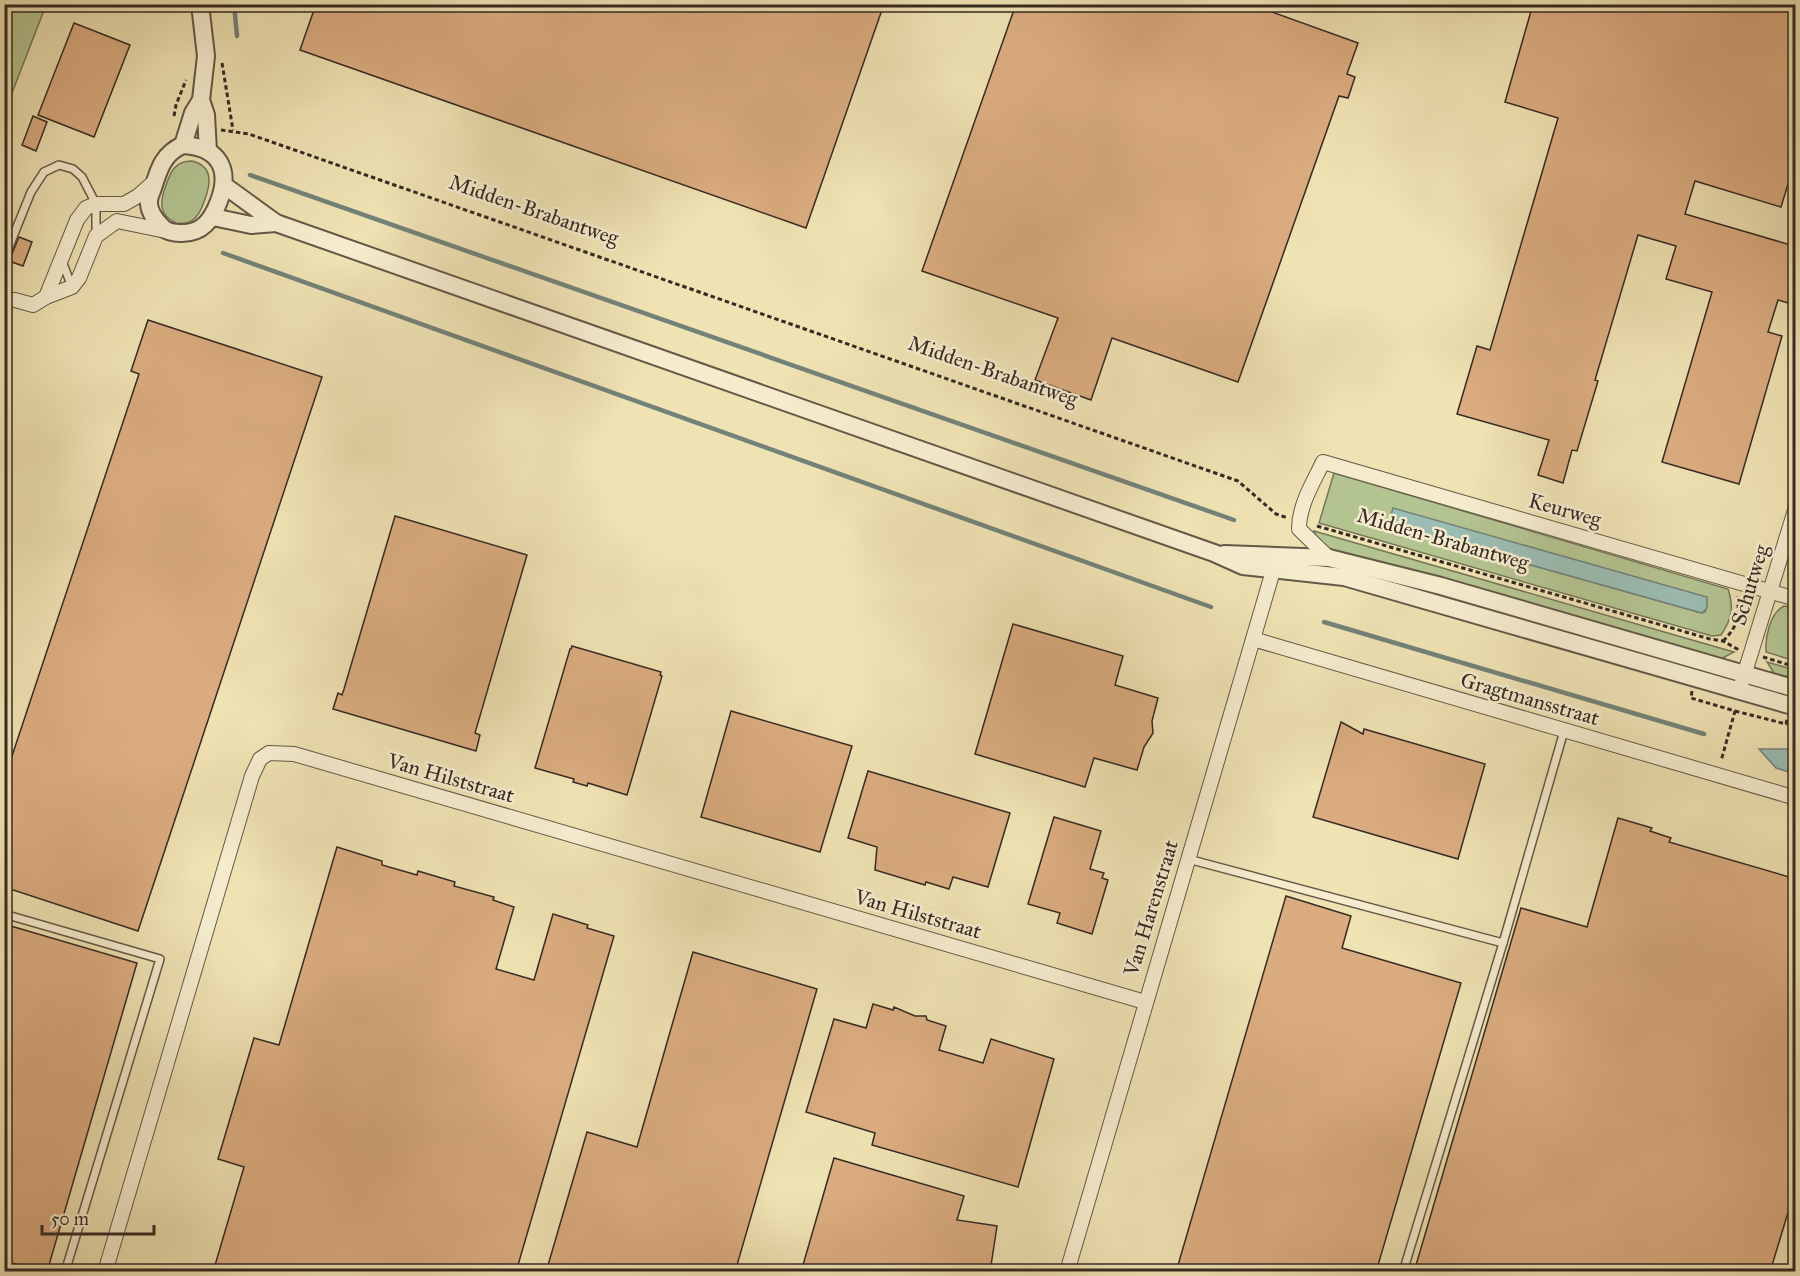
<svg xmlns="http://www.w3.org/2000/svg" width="1800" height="1276" viewBox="0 0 1800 1276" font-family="'IM FELL Great Primer',serif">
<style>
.green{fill:#b4c491;stroke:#75775a;stroke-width:1.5;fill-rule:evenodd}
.water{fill:#9bbdb3;stroke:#738279;stroke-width:1.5}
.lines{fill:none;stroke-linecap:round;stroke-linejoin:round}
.stream{stroke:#738279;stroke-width:4.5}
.building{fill:#daac80;stroke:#362a23;stroke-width:1.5}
.service-casing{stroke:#645847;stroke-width:10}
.minor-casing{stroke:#645847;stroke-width:16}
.tertiary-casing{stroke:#645847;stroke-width:20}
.path{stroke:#362a23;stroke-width:3;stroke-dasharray:4.5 3;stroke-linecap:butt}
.service{stroke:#f5ecce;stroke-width:7}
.minor{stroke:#f5ecce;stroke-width:14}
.tertiary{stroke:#f5ecce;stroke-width:16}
.labels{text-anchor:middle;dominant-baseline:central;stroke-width:5;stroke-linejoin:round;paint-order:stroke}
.street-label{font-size:21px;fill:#362a23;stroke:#f5ecce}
</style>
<rect width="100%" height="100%" fill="#efe2b3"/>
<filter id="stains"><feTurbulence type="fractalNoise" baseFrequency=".00333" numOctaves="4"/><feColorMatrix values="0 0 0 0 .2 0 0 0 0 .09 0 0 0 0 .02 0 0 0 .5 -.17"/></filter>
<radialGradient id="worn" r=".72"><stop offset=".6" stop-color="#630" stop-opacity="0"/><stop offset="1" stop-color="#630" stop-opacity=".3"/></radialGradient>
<g class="green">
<polygon points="5,4 46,5 5,111 4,5"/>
<path d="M 192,161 C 213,166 211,183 205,199 C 200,214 194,226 176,223 C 158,215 160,201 166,185 C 171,171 175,161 192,161 Z"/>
<path d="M 1334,473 L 1728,589 C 1734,607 1732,619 1721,635 L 1712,636 L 1319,523 ZM 1388,524 L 1707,605 L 1705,612 L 1701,613 Z"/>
<polygon points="1314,531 1699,642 1734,652 1721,659 1352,556 1320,546"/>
<path d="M 1784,606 L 1795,608 L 1795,649 L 1792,660 L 1766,652 C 1765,637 1770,613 1784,606 Z"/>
<polygon points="1767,662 1795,670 1795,686 1777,678"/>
</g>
<g class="water">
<polygon points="1393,508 1707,597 1707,608 1702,613 1388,525"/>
<polygon points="1759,749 1786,749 1795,751 1795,774 1776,768"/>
</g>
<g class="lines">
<g class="stream">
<polyline points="234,4 237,36"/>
<polyline points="250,175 1234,520"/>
<polyline points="223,253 1211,607"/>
<polyline points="1324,622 1704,734"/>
</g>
</g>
<g class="building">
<polygon points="316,4 884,4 806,228 300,50"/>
<polygon points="1016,4 1250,4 1358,43 1347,74 1355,77 1348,98 1339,96 1238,382 1112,338 1091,400 1035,380 1058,318 922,271"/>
<polygon points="1533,4 1796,4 1796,158 1781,207 1695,181 1685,214 1794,246 1791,256 1796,257 1796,299 1788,303 1778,300 1768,332 1782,336 1739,484 1662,462 1712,292 1666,279 1676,246 1638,235 1595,380 1598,381 1577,451 1572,450 1563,483 1538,475 1549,440 1457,414 1477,346 1490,350 1558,118 1505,102"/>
<polygon points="74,23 130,45 94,137 38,115"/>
<polygon points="33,116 47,122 36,151 22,145"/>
<polygon points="19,237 32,242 23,266 9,261"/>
<polygon points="148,320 322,377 138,931 4,887 4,780 139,374 131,371"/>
<polygon points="395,516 527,555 475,733 480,735 476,751 333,709 338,693 342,695 344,689"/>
<polygon points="1013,624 1123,656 1115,685 1158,698 1152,721 1153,733 1144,747 1137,770 1094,758 1085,787 975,754"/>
<polygon points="572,646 661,672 660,675 662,676 627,795 588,783 587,786 573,782 574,779 535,768 570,649 571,649"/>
<polygon points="731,711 852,746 820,852 701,817"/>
<polygon points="1341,722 1363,734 1364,729 1485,764 1458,859 1313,817"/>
<polygon points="868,771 1010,813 988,887 953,877 949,889 926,882 925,885 875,870 877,847 848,838"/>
<polygon points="1054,817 1101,831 1090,869 1104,873 1102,878 1108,880 1092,934 1057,923 1060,913 1028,904"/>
<polygon points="1618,818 1652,828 1650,831 1671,838 1669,842 1796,879 1796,1186 1770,1272 1414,1272 1521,908 1587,927"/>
<polygon points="337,847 382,861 382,865 417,875 418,871 455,882 454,886 494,897 493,900 514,907 496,969 534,980 553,914 588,925 587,928 614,936 516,1272 213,1272 244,1167 218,1159 254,1038 279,1045"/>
<polygon points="1286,896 1351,916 1342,948 1461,983 1376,1272 1176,1272"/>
<polygon points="4,924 137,963 47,1272 4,1261"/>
<polygon points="693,952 817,989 735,1272 546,1272 587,1132 637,1147"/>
<polygon points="873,1004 893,1010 894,1007 915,1016 926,1016 927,1020 946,1026 939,1050 983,1063 991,1039 1054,1059 1018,1187 872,1145 875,1133 806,1112 834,1019 866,1028"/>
<polygon points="834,1158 964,1196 957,1220 997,1226 990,1272 801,1272"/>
</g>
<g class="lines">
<g class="service-casing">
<g id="service">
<polyline points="4,259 31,192 44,172 59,165 73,169 82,177 96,204 96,236"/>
<polyline points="62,261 72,287"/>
<polyline points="1188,859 1503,943"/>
<polyline points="4,914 160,959 65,1272"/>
<polyline points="4,1271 6,1272"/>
<polyline points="1403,1272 1503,943 1564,731"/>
</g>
</g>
<g class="minor-casing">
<g id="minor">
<polyline points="46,297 77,220 86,208 96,204 124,204 138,196 155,181"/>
<polyline points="15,300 33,305 46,297 72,287 79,278 96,236 117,221 166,231"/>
<path d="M 1329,558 L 1299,529 C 1299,505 1313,483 1323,462 L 1796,599"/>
<polyline points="1253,639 1796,798"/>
<polyline points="1742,682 1796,507"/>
<polyline points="105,1272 252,776 260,759 269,753 294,754 1145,1002"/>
<polyline points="1067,1272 1273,571 1274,559"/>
</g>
</g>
<g class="tertiary-casing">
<g id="tertiary">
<polyline points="200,4 206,56 201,100 206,115 208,151"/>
<path d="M 183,145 C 219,147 231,169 219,201 C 212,220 202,234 180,233 C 174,233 168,232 163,228 C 156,221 148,211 149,201 C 149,197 152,191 153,188 C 159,168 164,153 183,145 Z"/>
<polyline points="183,145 193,113 201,100"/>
<polyline points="225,186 276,223 1214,553 1243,566 1344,577 1796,707"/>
<polyline points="213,217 251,225 276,223"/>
<polyline points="1224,554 1329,558 1441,586 1796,689"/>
</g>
</g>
<g class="path">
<polyline points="222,63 233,130"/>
<polyline points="174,116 176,105 186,80"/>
<polyline points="221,130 249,134 1238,481 1276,514 1288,518"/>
<polyline points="1317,526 1710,639 1723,641 1739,650"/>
<path d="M 1723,641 C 1738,627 1740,614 1737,595"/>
<polyline points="1763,657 1796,667"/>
<polyline points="1692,691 1691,698 1735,711 1721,761"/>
<polyline points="1735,711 1786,724 1787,719"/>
</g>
<use href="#service" class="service"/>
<use href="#minor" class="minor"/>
<use href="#tertiary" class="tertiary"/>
</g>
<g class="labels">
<g class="street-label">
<text transform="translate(534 210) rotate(19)">Midden-Brabantweg</text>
<text transform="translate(993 371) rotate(19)">Midden-Brabantweg</text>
<text transform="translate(1565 510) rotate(16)">Keurweg</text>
<text transform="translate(1443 539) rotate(16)">Midden-Brabantweg</text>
<text transform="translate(1750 585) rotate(-73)">Schutweg</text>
<text transform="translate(1530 699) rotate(16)">Gragtmansstraat</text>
<text transform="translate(451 778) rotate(16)">Van Hilststraat</text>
<text transform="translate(1151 908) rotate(-73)">Van Harenstraat</text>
<text transform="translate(918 914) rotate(16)">Van Hilststraat</text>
</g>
</g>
<rect width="1800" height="1276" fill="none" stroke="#efe2b3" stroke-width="24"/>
<rect x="6" y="6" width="1788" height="1264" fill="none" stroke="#362a23" stroke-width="3"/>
<rect x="12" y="12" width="1776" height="1252" fill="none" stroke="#362a23" stroke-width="1.5"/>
<path d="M42 1225v9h112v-9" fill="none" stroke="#362a23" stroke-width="3"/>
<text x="51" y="1225" font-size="18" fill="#362a23" stroke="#f5ecce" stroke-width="4.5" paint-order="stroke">50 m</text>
<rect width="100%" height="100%" filter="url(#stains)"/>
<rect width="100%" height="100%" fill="url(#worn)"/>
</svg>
